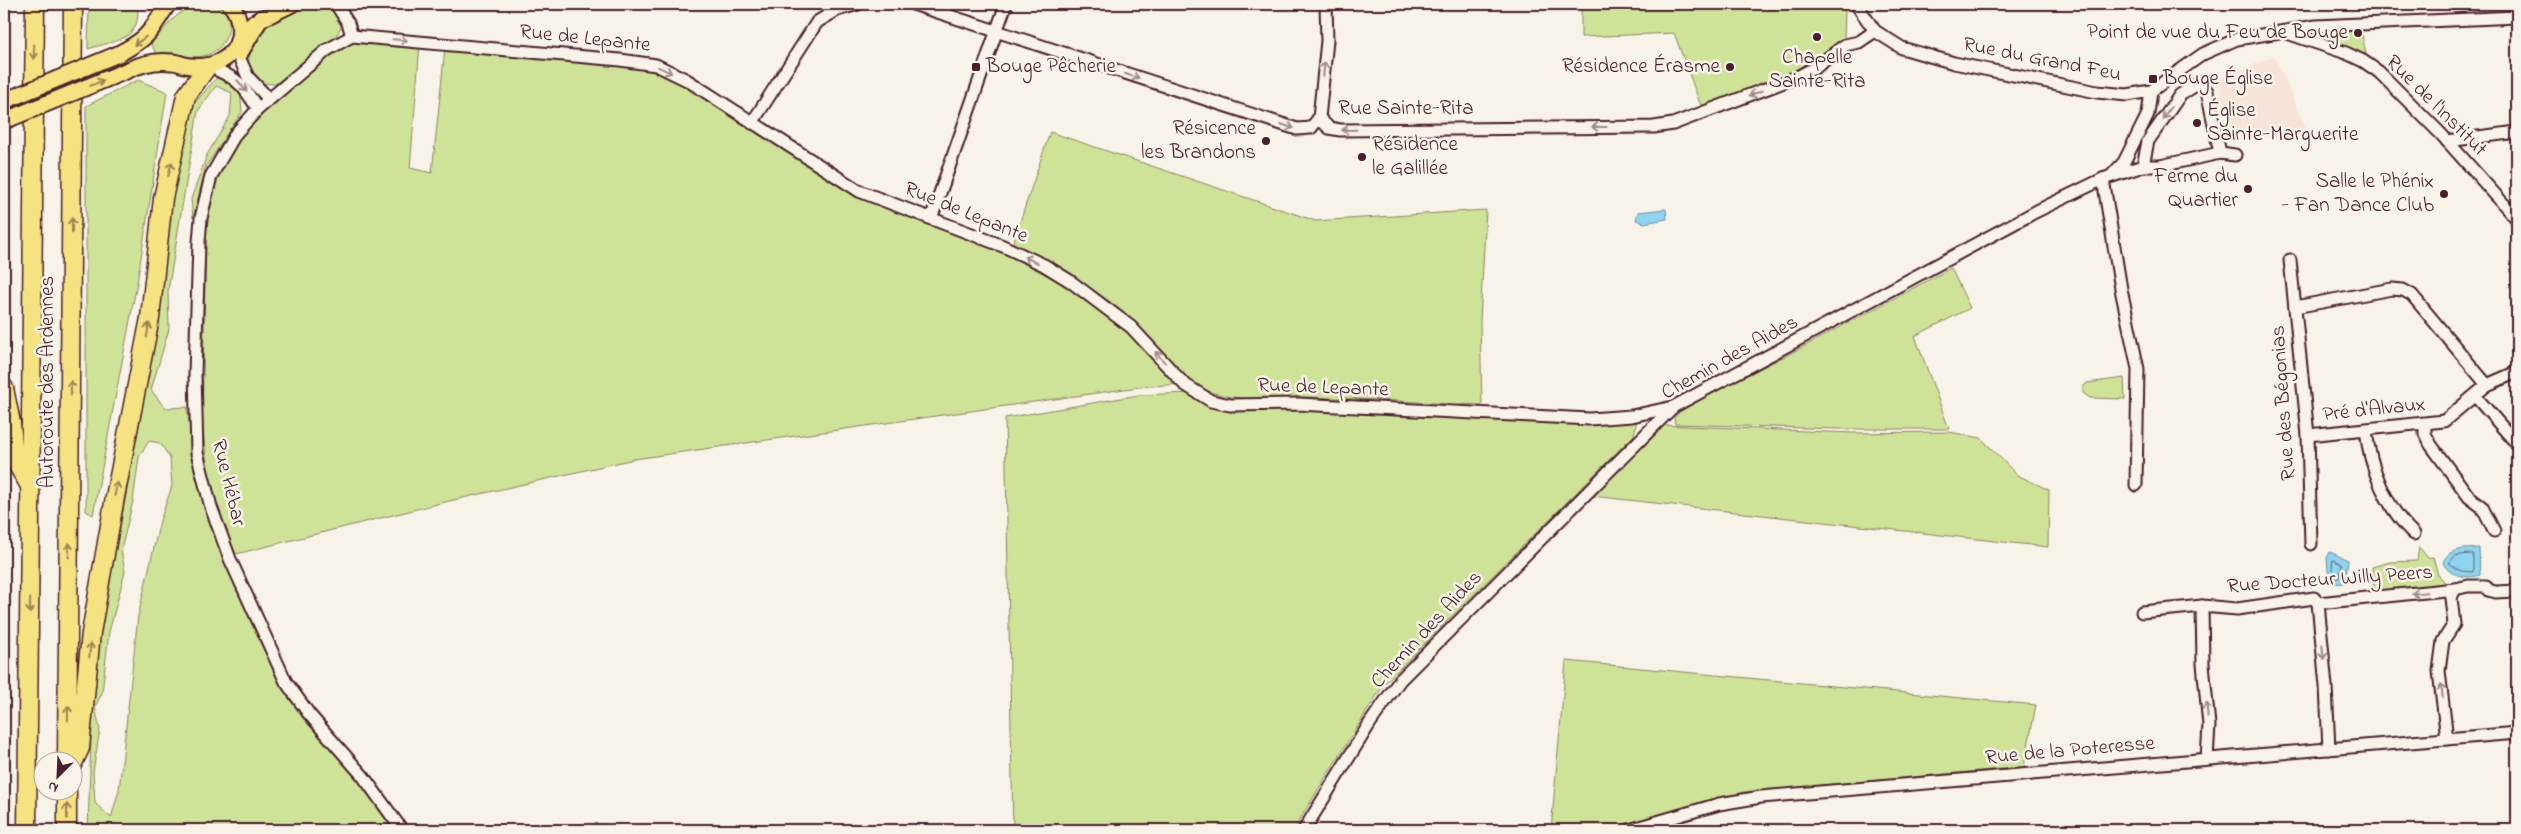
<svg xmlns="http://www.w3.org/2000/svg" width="2521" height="834" viewBox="0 0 2521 834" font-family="'Indie Flower',sans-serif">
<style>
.built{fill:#f8e3d8}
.green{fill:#cee398;stroke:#8c8162;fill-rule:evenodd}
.water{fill:#8ed5ef;stroke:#738ca1}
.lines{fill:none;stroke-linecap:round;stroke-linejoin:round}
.shore{stroke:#656879;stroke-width:1}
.minor-casing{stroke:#4a1f2b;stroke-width:15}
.major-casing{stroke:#4a1f2b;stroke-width:19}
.highway-casing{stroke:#4a1f2b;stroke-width:21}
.minor{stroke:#f7f3e8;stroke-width:11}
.major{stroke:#f5e382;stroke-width:15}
.highway{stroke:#f5e382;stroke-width:18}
.major-bridge-casing{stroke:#4a1f2b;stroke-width:19;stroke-linecap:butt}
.major-bridge{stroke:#f5e382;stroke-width:15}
.oneway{stroke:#a0898a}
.oneway2{stroke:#a08156}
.poi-dot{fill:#4a1f2b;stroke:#f7f3e8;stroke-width:2}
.labels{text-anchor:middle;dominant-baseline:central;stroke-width:5;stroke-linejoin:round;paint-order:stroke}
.poi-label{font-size:21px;fill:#4a1f2b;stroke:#f7f3e8;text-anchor:end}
.street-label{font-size:21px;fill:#4a1f2b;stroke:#f7f3e8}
</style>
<rect width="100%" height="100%" fill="#f7f3e8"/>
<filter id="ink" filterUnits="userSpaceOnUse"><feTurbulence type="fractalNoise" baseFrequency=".02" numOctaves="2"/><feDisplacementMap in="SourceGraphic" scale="10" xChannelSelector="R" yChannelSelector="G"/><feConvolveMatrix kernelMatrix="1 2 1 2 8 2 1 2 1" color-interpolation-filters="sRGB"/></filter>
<g filter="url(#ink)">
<polygon class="built" points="2274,56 2310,136 2296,142 2279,142 2276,138 2236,136 2229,125 2218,80"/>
<g class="green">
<polygon points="4,4 8,4 4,81"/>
<path d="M 89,4 L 137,4 C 143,40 116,40 88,49 Z"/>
<path d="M 191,4 C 198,4 208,2 215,4 C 240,15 228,48 207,55 C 191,60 173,56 157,55 L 151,44 L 172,20 Z"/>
<path d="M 310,4 C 327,4 336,10 342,25 L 335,38 L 317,50 L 276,84 C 270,84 263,84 258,81 C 241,70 251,41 262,29 C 275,16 294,10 310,4 Z"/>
<polygon points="1581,4 1843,4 1845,10 1844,41 1794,71 1701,106 1674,33 1581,37"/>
<polygon points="2361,30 2366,54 2324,41 2324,32"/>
<polygon points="351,40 420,44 410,168 432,173 445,48 643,67 669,74 859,195 997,249 1056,280 1100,309 1142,343 1180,384 1139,387 634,459 445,502 236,554 217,510 207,465 202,422 206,233 212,191 231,148 260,113 327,56"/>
<path d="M 218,76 L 240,89 L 242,112 L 206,166 L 193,218 L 191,199 L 207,155 L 230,116 L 232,93 L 216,86 L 198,111 L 168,291 L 169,329 L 151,390 L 165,408 L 187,407 L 196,477 L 218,545 L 276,673 L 313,727 L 375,799 L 395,830 L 88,830 L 92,705 L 99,640 L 143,404 L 166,251 L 172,194 L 193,105 ZM 149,441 L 160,443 L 170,458 L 172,486 L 160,521 L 138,616 L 119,790 L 111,818 L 95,803 L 93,772 L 100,729 L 95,707 L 102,693 L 109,632 L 125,572 L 121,550 L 133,501 L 139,457 Z"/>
<polygon points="138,80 167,92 137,283 93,515 86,511 86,106"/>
<path d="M 1050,132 L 1316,221 L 1486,210 L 1480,322 L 1482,405 C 1423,403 1363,398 1304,397 C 1271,397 1230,404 1200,387 C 1175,374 1159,344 1139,326 C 1102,292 1057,265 1013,243 Z"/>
<polygon points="8,145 8,270 4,291 4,147"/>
<polygon points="1951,268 1970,308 1915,336 1949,429 1838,429 1675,424 1674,418 1679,412 1719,389 1801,348"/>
<polygon points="2124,378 2125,399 2090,398 2083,393 2083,387 2087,383"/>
<polygon points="1191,393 1219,406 1637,419 1634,435 1384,684 1293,830 1013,830 1005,418 1139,395"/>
<polygon points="1662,425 1852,433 1949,432 1981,438 2017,475 2049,490 2048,547 1592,496"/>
<polygon points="2419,547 2428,558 2433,557 2438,575 2448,585 2374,591 2372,567 2390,562 2417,561"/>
<polygon points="1566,661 2036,705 2024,767 1744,792 1614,830 1551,830"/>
</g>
<g class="water">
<polygon points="1666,209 1667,219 1644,223 1636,220 1638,212"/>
<path d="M 2479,548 L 2480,575 C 2467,579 2449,576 2443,563 C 2447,548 2466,549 2479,548 Z"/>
<polygon points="2330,552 2348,560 2345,583 2329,584 2327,558"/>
</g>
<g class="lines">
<g class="shore">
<polygon points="2473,554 2473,572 2461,571 2449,563 2455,556"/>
<polygon points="2333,560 2342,564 2339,578 2332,577"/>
</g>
<g class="minor-casing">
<g id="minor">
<polyline points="336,4 348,23 352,36"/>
<polyline points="913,4 1297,129 1311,128 1319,118"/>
<polyline points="1856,4 1875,31 1902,48 1954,63 2097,92 2127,95 2151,91 2203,54 2237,39 2316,26 2517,17"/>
<polyline points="2287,33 2346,53 2363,61 2379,72 2441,134 2517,219"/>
<polyline points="238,55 248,77 269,99"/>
<path d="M 219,71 C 242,81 245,90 258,109"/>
<polyline points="1319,118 1329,128 1340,130 1654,127 1673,124 1797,77 1816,67 1845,45 1859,42 1875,31"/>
<polyline points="1319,118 1327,41 1326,4"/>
<polyline points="752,123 817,22 837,10 858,4"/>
<polyline points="2447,141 2517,132"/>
<polyline points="2143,166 2148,141 2180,95 2199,83 2207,91 2220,153"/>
<polyline points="2112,175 2124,162 2148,114 2151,91"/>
<polyline points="2103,179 2121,289 2138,369 2136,485"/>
<polyline points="931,219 1006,4"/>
<polyline points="2290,260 2308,435 2311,544"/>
<polyline points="2295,307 2392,289 2403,290 2412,295 2487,385"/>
<polyline points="2476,397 2517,444"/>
<polyline points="2425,425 2425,434 2431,445 2469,497 2482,507 2494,531"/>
<path d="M 2366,430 C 2370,468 2386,508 2414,534"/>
<polyline points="2308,435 2444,421 2487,385 2517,372"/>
<polyline points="2318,603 2455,589 2468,586 2486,586 2488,590 2495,592 2517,591"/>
<polyline points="2318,603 2326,686 2329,749"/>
<polyline points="2202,606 2203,664 2209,725 2207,759"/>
<polyline points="2142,612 2202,606 2237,609 2314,598 2318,603"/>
<polyline points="2447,739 2439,671 2443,641 2454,624 2451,598 2455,589"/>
<polyline points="402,830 363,776 309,714 286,682 230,559 211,507 197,453 195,374 199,242 201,218 211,176 236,133 258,109 327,50 352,36 620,60 656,65 687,80 859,191 1003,246 1044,265 1070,281 1131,327 1184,384 1211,401 1230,405 1298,404 1589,419 1632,416 1673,407"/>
<polyline points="1304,830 1370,723 1400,680 1673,407 2037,211 2103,179 2143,166 2160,166 2220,153 2235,155"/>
<polyline points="1629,830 1719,804 1761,797 2517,733"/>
</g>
</g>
<g class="major-casing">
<g id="major">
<polyline points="253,23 292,4"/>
<polyline points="240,53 261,18"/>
<path d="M 118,54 C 151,37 149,32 168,4"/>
<path d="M 126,71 C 140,64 156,60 172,62 C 178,62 184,66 191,66 C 211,69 235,59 239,37 C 241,25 238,13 230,4"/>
</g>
</g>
<g class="highway-casing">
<g id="highway">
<polyline points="4,388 11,423 14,459 30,486"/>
<polyline points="67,762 73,4"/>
<polyline points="72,765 80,748 91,633 115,497 150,318 163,198 186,96 207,67"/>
<polyline points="27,830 35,4"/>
<polyline points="67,830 67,792"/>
</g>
</g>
<use href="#minor" class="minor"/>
<use href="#major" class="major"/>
<use href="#highway" class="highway"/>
<g class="major-bridge-casing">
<g id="major-bridge">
<polyline points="4,101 118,54"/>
<polyline points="4,121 126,71"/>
</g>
</g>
<use href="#major-bridge" class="major-bridge"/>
</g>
<defs><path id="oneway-shaft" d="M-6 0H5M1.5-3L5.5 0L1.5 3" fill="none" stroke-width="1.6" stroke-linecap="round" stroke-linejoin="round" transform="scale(1.25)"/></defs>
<g class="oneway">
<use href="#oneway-shaft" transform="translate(400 40) rotate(5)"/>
<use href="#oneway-shaft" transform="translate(1324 69) rotate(-84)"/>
<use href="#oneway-shaft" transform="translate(665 70) rotate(25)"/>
<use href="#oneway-shaft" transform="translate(1132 76) rotate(18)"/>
<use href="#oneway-shaft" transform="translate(242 86) rotate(51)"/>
<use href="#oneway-shaft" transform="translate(1756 93) rotate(159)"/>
<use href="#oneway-shaft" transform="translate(2167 113) rotate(125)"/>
<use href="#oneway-shaft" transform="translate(1287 126) rotate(18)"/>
<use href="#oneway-shaft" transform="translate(1599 127) rotate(180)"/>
<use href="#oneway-shaft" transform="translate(1349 130) rotate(179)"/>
<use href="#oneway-shaft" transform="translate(1031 260) rotate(-155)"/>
<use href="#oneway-shaft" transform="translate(1160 357) rotate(-132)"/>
<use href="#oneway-shaft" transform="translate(2419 593) rotate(174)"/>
<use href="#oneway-shaft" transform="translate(2323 652) rotate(84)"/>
<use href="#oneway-shaft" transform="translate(2442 691) rotate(-96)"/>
<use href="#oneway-shaft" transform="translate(2207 710) rotate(-95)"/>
</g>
<g class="oneway2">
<use href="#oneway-shaft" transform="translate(140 41) rotate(144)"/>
<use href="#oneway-shaft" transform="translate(34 52) rotate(91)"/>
<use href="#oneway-shaft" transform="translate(97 83) rotate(-22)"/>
<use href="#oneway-shaft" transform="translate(170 169) rotate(-76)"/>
<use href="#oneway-shaft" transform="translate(72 225) rotate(-90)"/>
<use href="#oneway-shaft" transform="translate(148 330) rotate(-80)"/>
<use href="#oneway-shaft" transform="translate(71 388) rotate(-89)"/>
<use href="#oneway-shaft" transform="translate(116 489) rotate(-78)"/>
<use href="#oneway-shaft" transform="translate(69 550) rotate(-89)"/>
<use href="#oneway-shaft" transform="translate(30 606) rotate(91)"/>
<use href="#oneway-shaft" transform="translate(90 650) rotate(-84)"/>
<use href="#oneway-shaft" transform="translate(68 713) rotate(-89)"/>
<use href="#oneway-shaft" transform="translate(67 811) rotate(-90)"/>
</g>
</g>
<g class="poi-dot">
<circle cx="2358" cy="33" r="5"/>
<circle cx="1817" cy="37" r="5"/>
<rect x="971" y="62" width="10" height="10" rx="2.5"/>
<circle cx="1730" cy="67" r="5"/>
<rect x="2148" y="74" width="10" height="10" rx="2.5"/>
<circle cx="2197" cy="123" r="5"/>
<circle cx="1266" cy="141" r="5"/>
<circle cx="1362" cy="157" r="5"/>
<circle cx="2248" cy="189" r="5"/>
<circle cx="2444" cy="194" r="5"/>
</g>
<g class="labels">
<g class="poi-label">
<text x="2348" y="33">Point de vue du Feu de Bouge</text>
<text x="1817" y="58" text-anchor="middle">Chapelle<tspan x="1817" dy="24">Sainte-Rita</tspan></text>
<text x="986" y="67" text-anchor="start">Bouge Pêcherie</text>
<text x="1720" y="67">Résidence Érasme</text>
<text x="2163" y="79" text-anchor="start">Bouge Église</text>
<text x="2207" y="111" text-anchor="start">Église<tspan x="2207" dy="24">Sainte-Marguerite</tspan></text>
<text x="1256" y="129">Résicence<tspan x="1256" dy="24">les Brandons</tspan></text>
<text x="1372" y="145" text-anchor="start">Résidence<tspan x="1372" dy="24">le Galillée</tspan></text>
<text x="2238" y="177">Ferme du<tspan x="2238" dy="24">Quartier</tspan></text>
<text x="2434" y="182">Salle le Phénix<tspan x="2434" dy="24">- Fan Dance Club</tspan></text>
</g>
<g class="street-label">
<text transform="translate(585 39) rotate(6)">Rue de Lepante</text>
<text transform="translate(2042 60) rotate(11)">Rue du Grand Feu</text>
<text transform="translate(2436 106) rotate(45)">Rue de l'Institut</text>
<text x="1406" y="109">Rue Sainte-Rita</text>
<text transform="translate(966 213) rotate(22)">Rue de Lepante</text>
<text transform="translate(1730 358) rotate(-29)">Chemin des Aides</text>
<text transform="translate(48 382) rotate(-90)">Autoroute des Ardennes</text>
<text transform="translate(1323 388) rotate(2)">Rue de Lepante</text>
<text transform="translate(2284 403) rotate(-94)">Rue des Bégonias</text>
<text transform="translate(2374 410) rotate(-6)">Pré d'Alvaux</text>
<text transform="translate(228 483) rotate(76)">Rue Hébar</text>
<text transform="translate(2330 580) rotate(-4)">Rue Docteur Willy Peers</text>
<text transform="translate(1427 630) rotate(-47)">Chemin des Aides</text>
<text transform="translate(2070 751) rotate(-5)">Rue de la Poteresse</text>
</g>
</g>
<rect width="2521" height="834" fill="none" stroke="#f7f3e8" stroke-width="20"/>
<rect x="10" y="10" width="2501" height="814" fill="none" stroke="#4a1f2b" stroke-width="2" filter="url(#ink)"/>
<g transform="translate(58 776) rotate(204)"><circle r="24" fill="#f7f3e8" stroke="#b29e9c"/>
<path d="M0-4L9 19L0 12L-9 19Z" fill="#4a1f2b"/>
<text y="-8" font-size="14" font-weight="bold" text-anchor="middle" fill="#4a1f2b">N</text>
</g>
</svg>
